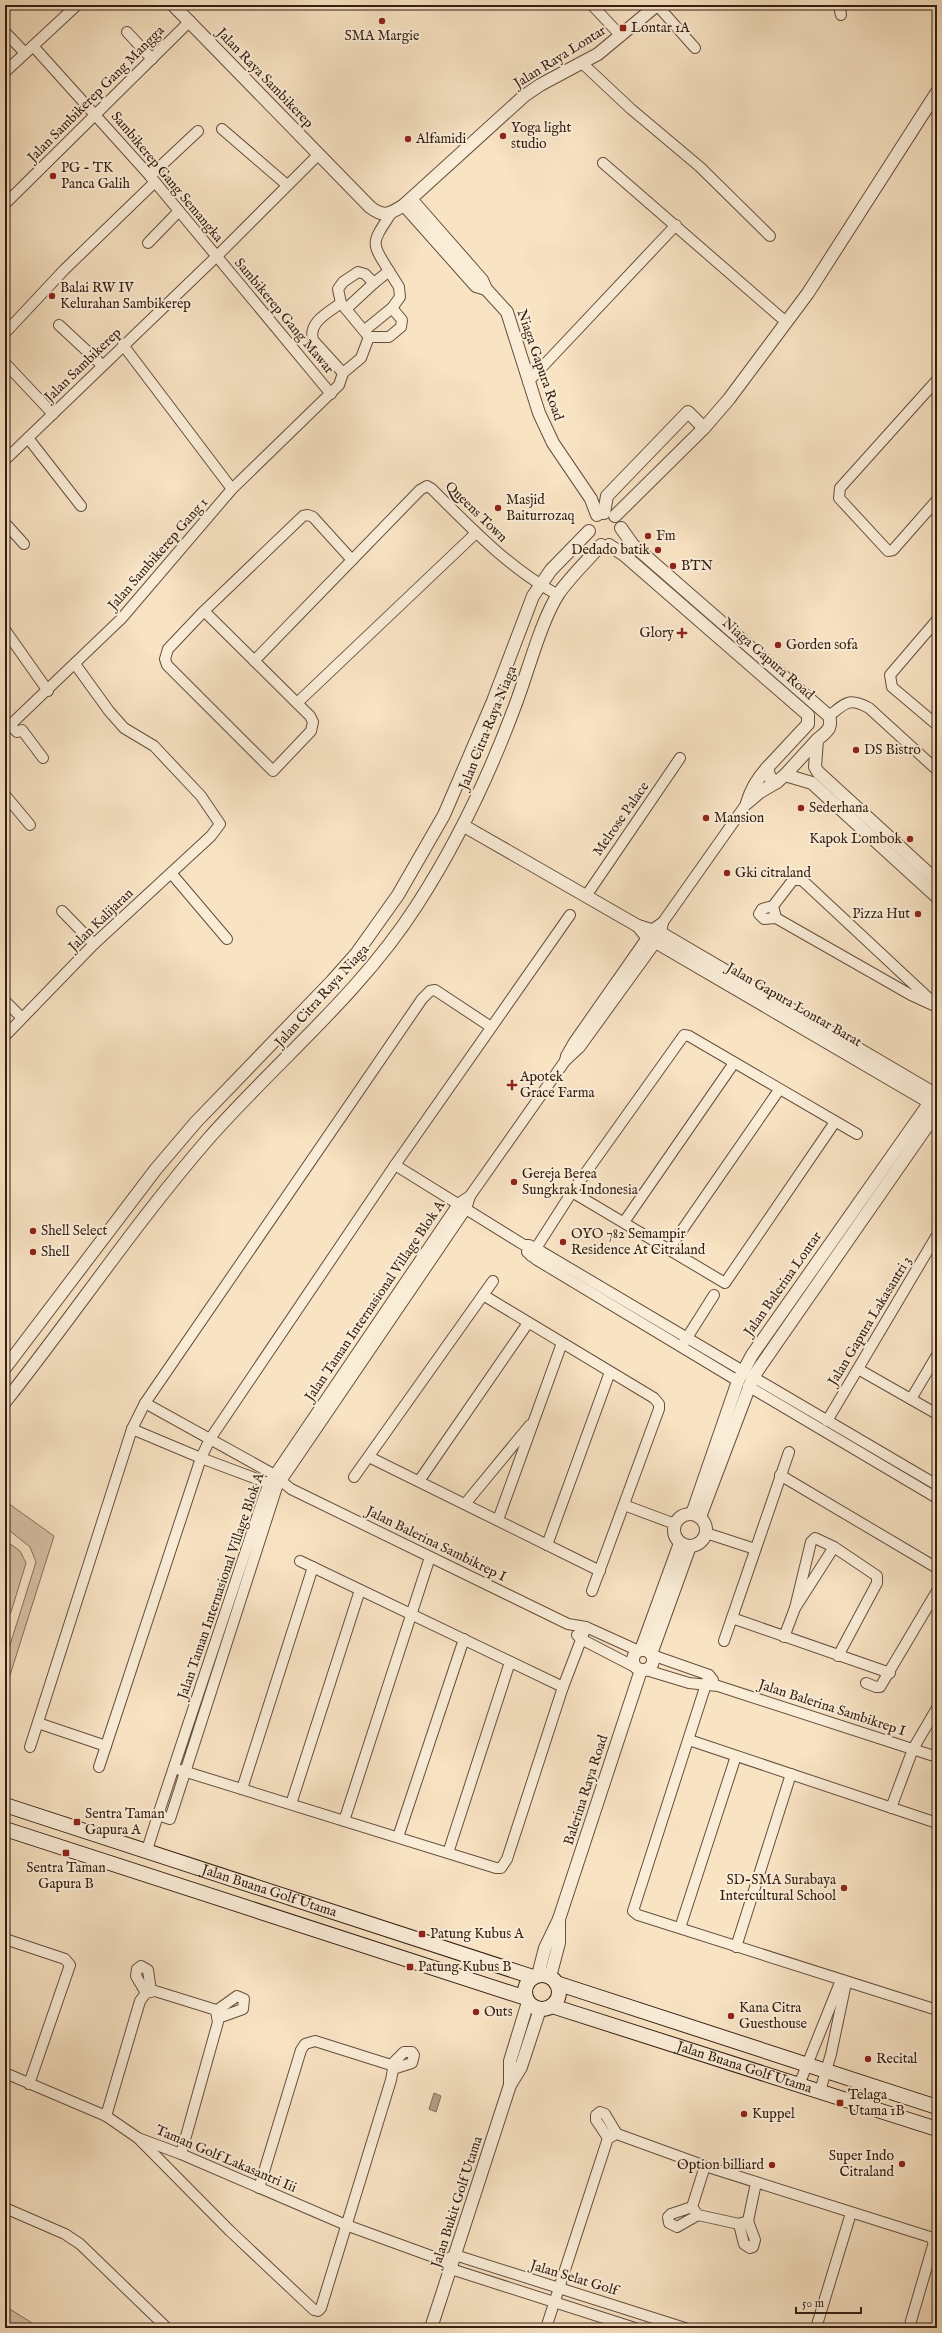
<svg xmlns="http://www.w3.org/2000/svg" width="942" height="2333" viewBox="0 0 942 2333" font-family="'IM FELL English',serif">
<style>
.green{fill:#d7c1a5;stroke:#866f5c}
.water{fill:#b6a087;stroke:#826c58}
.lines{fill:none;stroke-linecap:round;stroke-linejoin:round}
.minor-casing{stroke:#664e3e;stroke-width:12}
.tertiary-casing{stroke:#664e3e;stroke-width:14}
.secondary-casing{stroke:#351d12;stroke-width:16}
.minor{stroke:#faedd8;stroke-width:10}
.tertiary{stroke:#faedd8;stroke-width:12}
.secondary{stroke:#faedd8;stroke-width:14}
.poi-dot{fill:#8f2418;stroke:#faedd8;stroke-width:1.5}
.labels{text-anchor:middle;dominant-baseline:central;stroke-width:4;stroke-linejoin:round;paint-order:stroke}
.poi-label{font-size:14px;fill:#351d12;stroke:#faedd8;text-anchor:start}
.street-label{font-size:14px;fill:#351d12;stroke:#faedd8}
</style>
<rect width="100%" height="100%" fill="#f8e3c3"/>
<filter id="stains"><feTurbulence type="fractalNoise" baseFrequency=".005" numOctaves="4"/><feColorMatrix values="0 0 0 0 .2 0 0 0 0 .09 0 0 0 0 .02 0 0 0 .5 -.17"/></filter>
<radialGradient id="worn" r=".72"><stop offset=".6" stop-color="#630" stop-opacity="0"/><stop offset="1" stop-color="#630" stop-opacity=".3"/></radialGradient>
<g class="green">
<polygon points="5,1501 54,1536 5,1691 5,1661 36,1562 30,1547 5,1527"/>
<polygon points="5,1540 20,1551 26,1563 11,1612 8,1616 6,1616 10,1603 5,1601"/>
<polygon points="5,2306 40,2328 5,2328"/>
</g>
<polygon class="water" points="434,2093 441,2096 436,2112 429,2109"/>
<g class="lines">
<g class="minor-casing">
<g id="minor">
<polyline points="592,5 621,36"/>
<polyline points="657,5 695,48"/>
<polyline points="841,15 840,11 843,5"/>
<polyline points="5,32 25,53"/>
<polyline points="127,32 152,59"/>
<polyline points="33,46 150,176 331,394"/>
<polyline points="582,63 631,109 700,167 770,236"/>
<polyline points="5,72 77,5"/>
<polyline points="222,129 287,185"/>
<polyline points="603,163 786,322"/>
<polyline points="150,176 198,131"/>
<polyline points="5,204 190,21"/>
<polyline points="148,243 179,211"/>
<polyline points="346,309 374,283"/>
<polyline points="59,325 102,365"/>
<polyline points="365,330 392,308 400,297 399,287 389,271"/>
<polyline points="5,333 64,270 155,182"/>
<polyline points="369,337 389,337 401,327 402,320 392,308"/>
<polyline points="123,345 232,489"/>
<polyline points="5,363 53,414"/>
<path d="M 343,373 L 361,358 L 369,337 L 341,303 L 338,289 L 343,282 L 358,272 L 365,274 L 374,283 L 389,271 C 371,242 371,244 390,215"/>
<polyline points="937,380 840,488 839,498 888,551 893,550 937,500"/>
<polyline points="528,382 676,225"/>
<polyline points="28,438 81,506"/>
<polyline points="5,460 216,257 318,155"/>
<polyline points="5,523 24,544"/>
<polyline points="204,611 310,716 313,722 311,731 273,771 167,665 165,659 168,649 204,611 303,516 308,515 313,517 352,560"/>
<polyline points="937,620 890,675 892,687 937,725"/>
<polyline points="5,630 48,691"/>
<path d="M 254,661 L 420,490 L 427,486 L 432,489 C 471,528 509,568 558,595"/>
<polyline points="297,703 476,533"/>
<path d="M 829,716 C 846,703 848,697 869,708 L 937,770"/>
<polyline points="10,725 17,732 22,730 43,758"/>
<path d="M 5,730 L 121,619 L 232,489 L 339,385 L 343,373 L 313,340 C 308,322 328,313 341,303"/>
<polyline points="5,795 30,825"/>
<polyline points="171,873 227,939"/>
<polyline points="586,896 680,758"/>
<polyline points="773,906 762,909 759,914 764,919 776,918"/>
<polyline points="62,911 94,944"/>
<polyline points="5,1001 21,1017"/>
<polyline points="937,1006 802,880 793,880 773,906 776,918 911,995 937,1007"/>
<polyline points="5,1036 94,944 211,836 220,824 201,796 154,746 124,728 109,711 75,664"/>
<polyline points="565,1061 566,1056 574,1042 653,929 663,922 747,803"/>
<polyline points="395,1165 524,1245 529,1245 542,1252 743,1371"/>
<polyline points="572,1192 725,1283 835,1122"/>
<polyline points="470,1196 565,1061 580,1047 656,942 661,933 663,922"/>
<polyline points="624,1222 734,1063"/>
<polyline points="669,1249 779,1090"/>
<polyline points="527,1252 537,1260 738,1381"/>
<polyline points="531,1256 572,1192 684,1035 689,1036 857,1134"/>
<polyline points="483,1295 654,1398 659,1404 659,1409 592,1591"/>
<polyline points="683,1344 714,1295"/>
<polyline points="858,1369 937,1414"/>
<polyline points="753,1377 937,1485"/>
<polyline points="748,1386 937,1498"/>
<polyline points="911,1399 937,1355"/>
<polyline points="145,1403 273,1474 291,1489 568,1624 586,1627 639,1651"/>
<polyline points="827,1421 937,1235"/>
<polyline points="132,1429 201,1458 273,1485"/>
<polyline points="369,1457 600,1571"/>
<polyline points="780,1475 937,1568"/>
<polyline points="354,1477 493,1281"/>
<polyline points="419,1481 528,1323"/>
<polyline points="465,1504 530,1425"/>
<polyline points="624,1505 675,1524"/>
<polyline points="498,1520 562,1343"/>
<polyline points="706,1533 755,1549"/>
<polyline points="547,1545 610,1372"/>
<polyline points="300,1561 563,1687"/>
<polyline points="795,1608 811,1542 815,1538 834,1547 877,1576 877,1583 838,1656"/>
<polyline points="732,1618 890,1673"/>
<polyline points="577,1635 581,1639 635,1667"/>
<polyline points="784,1637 795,1608 834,1547"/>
<polyline points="724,1641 789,1452"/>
<polyline points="652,1655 709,1675 713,1680"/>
<polyline points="646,1670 689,1683 718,1686 937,1757"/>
<polyline points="709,1675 633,1911 638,1915 937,2010"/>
<polyline points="866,1683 876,1687 880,1687 937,1591"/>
<polyline points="38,1723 106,1746"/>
<polyline points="689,1740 937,1823"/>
<polyline points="30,1747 132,1429 145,1403 422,999 430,991 435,990 491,1027"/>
<polyline points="99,1767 201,1458 210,1439 395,1165 570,915"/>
<polyline points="180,1770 496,1868 501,1868 507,1859 563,1687 586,1627"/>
<polyline points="242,1789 313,1567"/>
<polyline points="291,1804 360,1590"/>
<polyline points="891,1808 913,1749 937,1708"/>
<polyline points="344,1821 430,1557"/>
<polyline points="398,1837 464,1639"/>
<polyline points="147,1850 158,1815 264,1496 269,1483 458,1204 470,1196 466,1209 277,1487 170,1819 158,1815"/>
<polyline points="448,1853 510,1662"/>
<polyline points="680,1928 736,1756"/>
<polyline points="5,1939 65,1959 70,1965 29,2084"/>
<polyline points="736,1947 791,1774"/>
<polyline points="146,1993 136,1976 137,1969 141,1966 148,1970 151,1991"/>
<polyline points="216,2011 237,1996 244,1999 243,2009 218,2018"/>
<polyline points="391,2065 404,2052 412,2052 414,2055 412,2063 393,2069"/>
<polyline points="5,2073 106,2116 138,2138 181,2154 346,2225 442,2260 451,2269 635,2328"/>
<polyline points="799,2085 841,1980"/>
<polyline points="820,2091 831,2054 846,1983"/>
<polyline points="106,2116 140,2001 146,1993 155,1991 213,2009 216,2011 218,2022 181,2154"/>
<polyline points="138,2138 230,2231 314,2310 318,2311 321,2308 391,2080 393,2069 391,2065 315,2041 305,2044 301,2050 259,2188"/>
<polyline points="608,2138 596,2120 596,2115 600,2112 605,2114 617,2134 705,2166 930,2237 934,2242 909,2328"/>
<polyline points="705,2166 692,2207 698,2215 739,2224 748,2221 756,2183"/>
<polyline points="692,2207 671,2214 668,2217 669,2223 677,2227 698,2215"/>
<polyline points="5,2208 65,2234 80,2244 167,2328"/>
<polyline points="739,2224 744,2244 750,2248 753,2247 755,2240 748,2221"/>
<polyline points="449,2258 455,2255 685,2328"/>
<polyline points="546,2328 608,2138 613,2136"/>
<polyline points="816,2328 851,2213"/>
</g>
</g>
<g class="tertiary-casing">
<g id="tertiary">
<path d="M 173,5 L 370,207 C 384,218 390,214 404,205 L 524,96 L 540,85 L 598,54 L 657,5"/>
<polyline points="411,199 482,280 486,289 507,312 539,413 553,443 591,499 597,515"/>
<polyline points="404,205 476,286 486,289"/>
<polyline points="604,513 607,496 688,412 704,428"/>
<polyline points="615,516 704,428 729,399 808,293 937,92"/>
<path d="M 621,528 L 633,545 L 829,716 C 833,729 826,732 817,740 L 815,767 L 818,772 L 937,881"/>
<polyline points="609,545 624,555 808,715 808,724 767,768 770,778 777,782 785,775 812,783 937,897"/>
<path d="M 767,768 C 757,779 751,789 747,803 L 760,792 L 777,782"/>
<polyline points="785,775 817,740"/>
<polyline points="464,826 638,926 661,933 937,1095"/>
<polyline points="638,926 647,937 936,1106"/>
<polyline points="5,1368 156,1169 196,1122 332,981 356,954 398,895 444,815 493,701 533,596 551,570 589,531"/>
<path d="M 5,1402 C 74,1315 136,1222 209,1138 C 278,1060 360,994 417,905 C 457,843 489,776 515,706 C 527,675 541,620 559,593 C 571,576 587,561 601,545"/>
<circle cx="690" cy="1530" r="16"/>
<polyline points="692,1514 738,1381 752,1355 937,1092"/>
<polyline points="700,1517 753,1377 937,1112"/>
<circle cx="643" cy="1660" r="10"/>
<polyline points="641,1650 680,1543"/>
<polyline points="651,1654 690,1546"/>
<polyline points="538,1975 545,1948 559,1919 641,1670"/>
<polyline points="550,1977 559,1943 559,1919"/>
<polyline points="510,2085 510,2061 528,2002"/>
<polyline points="431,2328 510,2085 521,2067 540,2009"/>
</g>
</g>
<g class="secondary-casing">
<g id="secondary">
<path id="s1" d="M 5,1805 L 533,1977"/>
<polyline points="5,1829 526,1998"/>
<circle cx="542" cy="1992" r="17"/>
<polyline points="556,1983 937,2107"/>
<path id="s2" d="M 552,2006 L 937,2129"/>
</g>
</g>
<use href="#minor" class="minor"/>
<use href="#tertiary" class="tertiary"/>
<use href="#secondary" class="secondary"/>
</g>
<g class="poi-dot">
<circle cx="382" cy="21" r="4"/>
<rect x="619" y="24" width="8" height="8" rx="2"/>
<circle cx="503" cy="136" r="4"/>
<circle cx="408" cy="139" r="4"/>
<circle cx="53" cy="176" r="4"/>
<circle cx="52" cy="296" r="4"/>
<circle cx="498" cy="508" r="4"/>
<circle cx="648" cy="536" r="4"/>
<circle cx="658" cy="550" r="4"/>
<circle cx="673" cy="566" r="4"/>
<path d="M680 627h4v4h4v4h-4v4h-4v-4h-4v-4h4z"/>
<circle cx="778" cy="645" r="4"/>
<circle cx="856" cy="750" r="4"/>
<circle cx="801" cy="808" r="4"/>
<circle cx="706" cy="818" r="4"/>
<circle cx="910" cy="839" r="4"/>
<circle cx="727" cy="873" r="4"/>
<circle cx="918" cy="914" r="4"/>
<path d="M510 1079h4v4h4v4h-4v4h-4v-4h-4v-4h4z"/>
<circle cx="514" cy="1182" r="4"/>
<circle cx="33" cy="1231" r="4"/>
<circle cx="563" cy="1242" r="4"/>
<circle cx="33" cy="1252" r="4"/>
<rect x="73" y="1818" width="8" height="8" rx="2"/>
<rect x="62" y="1849" width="8" height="8" rx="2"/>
<circle cx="844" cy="1888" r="4"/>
<rect x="418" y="1930" width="8" height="8" rx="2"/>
<rect x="406" y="1963" width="8" height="8" rx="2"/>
<circle cx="476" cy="2012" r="4"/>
<circle cx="731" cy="2016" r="4"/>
<circle cx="868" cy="2059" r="4"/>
<rect x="836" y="2099" width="8" height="8" rx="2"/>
<circle cx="744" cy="2114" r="4"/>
<circle cx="902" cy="2164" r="4"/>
<circle cx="772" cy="2165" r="4"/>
</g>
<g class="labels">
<g class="poi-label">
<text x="631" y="28">Lontar 1A</text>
<text x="382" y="36" text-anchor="middle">SMA Margie</text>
<text x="511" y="128">Yoga light<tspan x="511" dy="16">studio</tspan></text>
<text x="416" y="139">Alfamidi</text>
<text x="61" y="168">PG - TK<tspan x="61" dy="16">Panca Galih</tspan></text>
<text x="60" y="288">Balai RW IV<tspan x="60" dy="16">Kelurahan Sambikerep</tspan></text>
<text x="506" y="500">Masjid<tspan x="506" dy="16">Baiturrozaq</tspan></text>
<text x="656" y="536">Fm</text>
<text x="650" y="550" text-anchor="end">Dedado batik</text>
<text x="681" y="566">BTN</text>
<text x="674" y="633" text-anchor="end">Glory</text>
<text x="786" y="645">Gorden sofa</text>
<text x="864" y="750">DS Bistro</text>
<text x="809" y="808">Sederhana</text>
<text x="714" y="818">Mansion</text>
<text x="902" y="839" text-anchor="end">Kapok Lombok</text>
<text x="735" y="873">Gki citraland</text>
<text x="910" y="914" text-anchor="end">Pizza Hut</text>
<text x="520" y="1077">Apotek<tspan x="520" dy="16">Grace Farma</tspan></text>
<text x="522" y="1174">Gereja Berea<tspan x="522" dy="16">Sungkrak Indonesia</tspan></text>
<text x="41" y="1231">Shell Select</text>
<text x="571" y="1234">OYO 782 Semampir<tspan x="571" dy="16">Residence At Citraland</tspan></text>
<text x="41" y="1252">Shell</text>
<text x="85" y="1814">Sentra Taman<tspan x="85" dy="16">Gapura A</tspan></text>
<text x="66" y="1868" text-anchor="middle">Sentra Taman<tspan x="66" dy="16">Gapura B</tspan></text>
<text x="836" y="1880" text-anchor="end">SD-SMA Surabaya<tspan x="836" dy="16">Intercultural School</tspan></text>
<text x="430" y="1934">Patung Kubus A</text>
<text x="418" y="1967">Patung Kubus B</text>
<text x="739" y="2008">Kana Citra<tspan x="739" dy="16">Guesthouse</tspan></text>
<text x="484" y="2012">Outs</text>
<text x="876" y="2059">Recital</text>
<text x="848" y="2095">Telaga<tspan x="848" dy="16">Utama 1B</tspan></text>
<text x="752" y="2114">Kuppel</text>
<text x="894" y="2156" text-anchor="end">Super Indo<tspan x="894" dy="16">Citraland</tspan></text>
<text x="764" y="2165" text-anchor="end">Option billiard</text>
</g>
<g class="street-label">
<text transform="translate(560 57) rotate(-32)">Jalan Raya Lontar</text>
<text transform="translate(265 78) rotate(46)">Jalan Raya Sambikerep</text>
<text transform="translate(96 94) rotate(-45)">Jalan Sambikerep Gang Mangga</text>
<text transform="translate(167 177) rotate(50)">Sambikerep Gang Semangka</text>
<text transform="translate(284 316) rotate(50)">Sambikerep Gang Mawar</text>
<text transform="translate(83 365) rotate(-44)">Jalan Sambikerep</text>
<text transform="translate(540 365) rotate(71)">Niaga Gapura Road</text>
<text transform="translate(476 512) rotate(44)">Queens Town</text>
<text transform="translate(158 554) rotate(-49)">Jalan Sambikerep Gang 1</text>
<text transform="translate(768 659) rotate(41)">Niaga Gapura Road</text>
<text transform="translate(488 728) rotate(-68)">Jalan Citra Raya Niaga</text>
<text transform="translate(621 819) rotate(-55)">Melrose Palace</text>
<text transform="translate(101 920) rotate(-44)">Jalan Kalijaran</text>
<text transform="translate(322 996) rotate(-48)">Jalan Citra Raya Niaga</text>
<text transform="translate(794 1005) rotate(30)">Jalan Gapura Lontar Barat</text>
<text transform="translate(783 1284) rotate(-55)">Jalan Balerina Lontar</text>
<text transform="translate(375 1301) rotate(-56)">Jalan Taman Internasional Village Blok A</text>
<text transform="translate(870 1321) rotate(-59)">Jalan Gapura Lakasantri 3</text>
<text transform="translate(436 1544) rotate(26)">Jalan Balerina Sambikrep I</text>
<text transform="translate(221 1586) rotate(-71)">Jalan Taman Internasional Village Blok A</text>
<text transform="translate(832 1708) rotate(18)">Jalan Balerina Sambikrep I</text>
<text transform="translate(586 1790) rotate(-72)">Balerina Raya Road</text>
<text stroke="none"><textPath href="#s1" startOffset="278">Jalan Buana Golf Utama</textPath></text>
<text stroke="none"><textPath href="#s2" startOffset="202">Jalan Buana Golf Utama</textPath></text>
<text transform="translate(226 2159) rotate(23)">Taman Golf Lakasantri Iii</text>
<text transform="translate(457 2202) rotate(-72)">Jalan Bukit Golf Utama</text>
<text transform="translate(574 2278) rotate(17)">Jalan Selat Golf</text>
</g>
</g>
<rect width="942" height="2333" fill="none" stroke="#f8e3c3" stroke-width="20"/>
<rect x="6" y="6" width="930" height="2321" fill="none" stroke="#351d12" stroke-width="2"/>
<rect x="10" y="10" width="922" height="2313" fill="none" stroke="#351d12"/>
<path d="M796 2307v6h65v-6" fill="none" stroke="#351d12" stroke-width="2"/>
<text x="802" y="2307" font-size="12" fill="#351d12" stroke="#faedd8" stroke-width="3" paint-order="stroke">50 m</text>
<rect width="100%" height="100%" filter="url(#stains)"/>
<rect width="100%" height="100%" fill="url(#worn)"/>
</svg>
